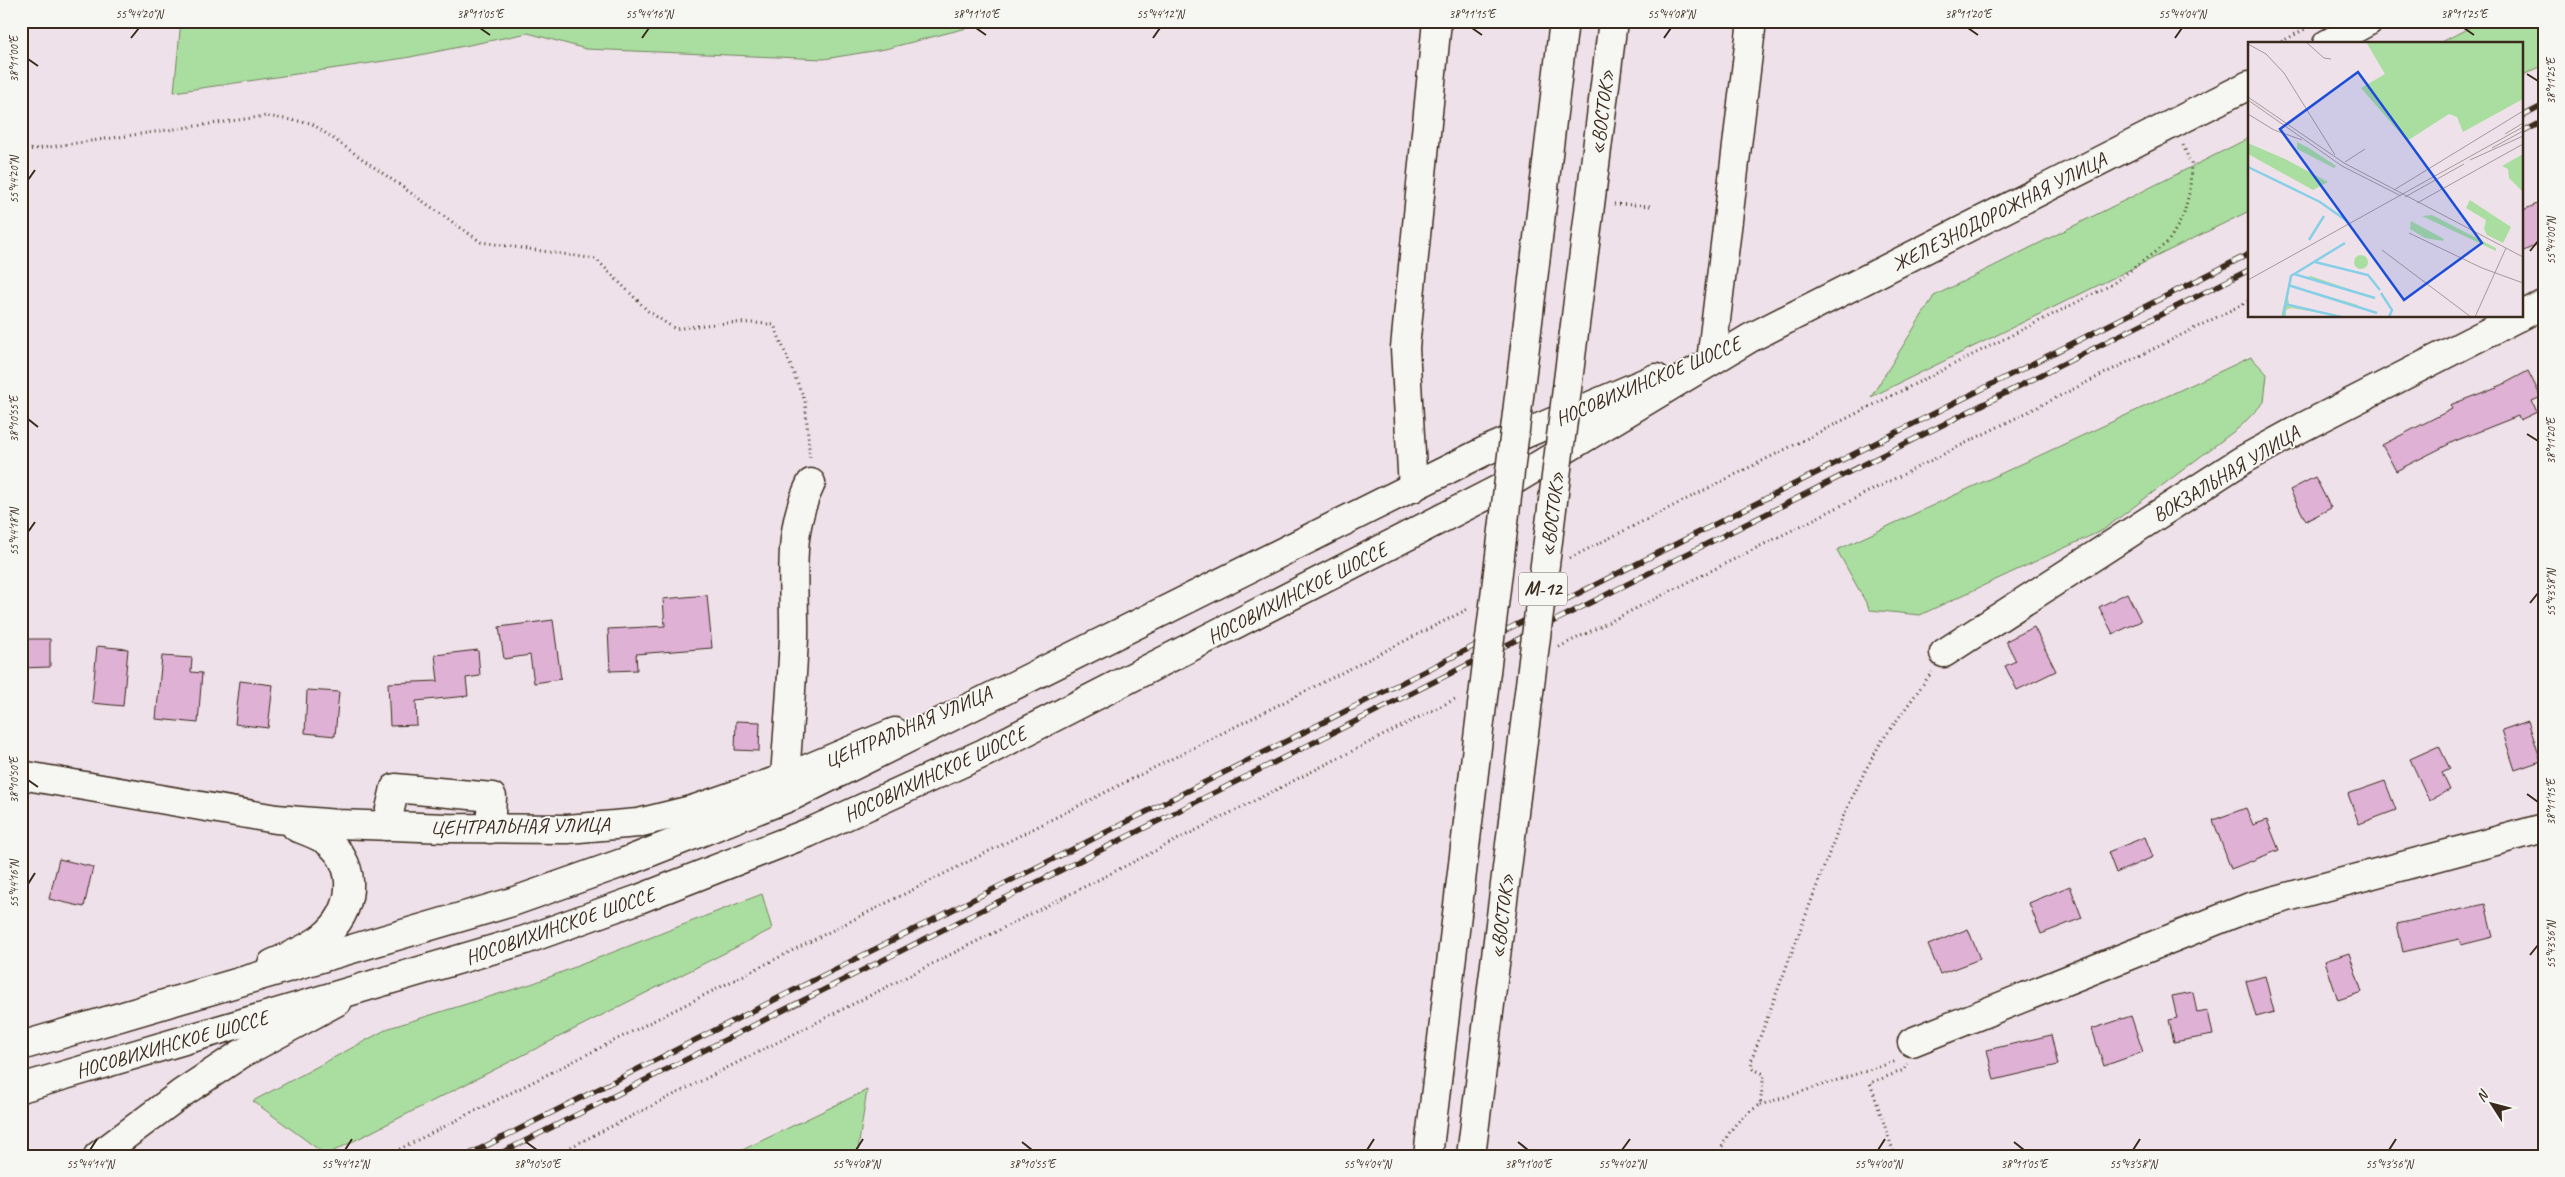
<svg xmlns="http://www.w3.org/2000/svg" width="2565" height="1177" viewBox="0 0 2565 1177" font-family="Caveat,sans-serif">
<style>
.green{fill:#aadea0;stroke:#72845f}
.building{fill:#deb1d5;stroke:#3b2a1e}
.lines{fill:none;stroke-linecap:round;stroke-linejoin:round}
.minor-casing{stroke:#3b2a1e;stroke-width:31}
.major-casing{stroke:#3b2a1e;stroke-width:31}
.path{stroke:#3b2a1e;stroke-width:3;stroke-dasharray:1 4;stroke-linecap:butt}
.minor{stroke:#f6f6f2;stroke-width:28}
.major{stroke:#f6f6f2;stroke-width:28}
.rail-casing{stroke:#3b2a1e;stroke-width:5.5}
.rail{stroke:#f6f6f2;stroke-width:4;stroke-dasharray:11;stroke-linecap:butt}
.highway-bridge-casing{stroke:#3b2a1e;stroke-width:31;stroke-linecap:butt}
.highway-bridge{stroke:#f6f6f2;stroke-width:28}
.ticks{fill:none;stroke:#3b2a1e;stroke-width:2}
.labels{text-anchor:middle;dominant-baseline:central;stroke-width:4;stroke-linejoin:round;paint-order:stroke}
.shield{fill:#f6f6f2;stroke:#73675e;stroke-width:1}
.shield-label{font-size:19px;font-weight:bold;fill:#3b2a1e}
.street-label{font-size:20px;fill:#3b2a1e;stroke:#f6f6f2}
.inset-river{fill:none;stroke:#87cfe8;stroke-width:2.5}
.inset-road{fill:none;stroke:#a79898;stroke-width:1}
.view{fill:#1d4ed8;fill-opacity:0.15;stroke:#1d4ed8;stroke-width:2.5}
.inset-edge{fill:none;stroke:#3b2a1e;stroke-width:2.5}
.neatline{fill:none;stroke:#3b2a1e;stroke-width:2}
.ticks-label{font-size:12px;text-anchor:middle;fill:#3b2a1e}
</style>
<rect width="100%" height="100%" fill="#efe1e9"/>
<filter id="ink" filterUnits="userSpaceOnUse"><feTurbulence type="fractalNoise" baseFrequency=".02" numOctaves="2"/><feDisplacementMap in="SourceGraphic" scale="10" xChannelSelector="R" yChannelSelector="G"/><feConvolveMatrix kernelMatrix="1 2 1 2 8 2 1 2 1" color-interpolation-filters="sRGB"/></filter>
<g filter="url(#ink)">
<g class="green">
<polygon points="181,21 994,21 885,49 824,59 586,49 528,33 405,58 174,92"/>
<polygon points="2482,21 2544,21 2544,65 2521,76 2521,44 2438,44"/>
<polygon points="2249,138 2249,211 1871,397 1934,296"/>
<polygon points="2251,357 2267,374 2264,402 2241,426 2103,530 1920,615 1870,610 1837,550"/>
<polygon points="762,894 772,929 326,1155 253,1101 389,1028 534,983"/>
<polygon points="867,1090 857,1156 730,1156"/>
</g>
<g class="building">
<polygon points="2544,201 2544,242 2521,252 2521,211"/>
<polygon points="2528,371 2541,397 2532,401 2537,412 2520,420 2518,416 2455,441 2396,471 2382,445 2452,409 2450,405 2502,385"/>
<polygon points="2315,477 2331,508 2306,521 2290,490"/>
<polygon points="2127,593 2141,621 2113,634 2099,607"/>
<polygon points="707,595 712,648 636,654 637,670 610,671 608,629 665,626 663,599"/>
<polygon points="553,620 561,679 534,683 530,655 504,659 499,627"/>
<polygon points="2034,627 2056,671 2017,690 2005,666 2016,661 2006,641"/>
<polygon points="21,639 50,639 50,667 21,668"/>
<polygon points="97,646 128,649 123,706 92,703"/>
<polygon points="478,650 480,676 466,678 468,696 416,701 417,725 390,726 388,683 438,681 435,655"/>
<polygon points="162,656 192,658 191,672 202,673 198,723 156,719"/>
<polygon points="240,681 273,685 268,728 235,724"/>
<polygon points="307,690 339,692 335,736 305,733"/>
<polygon points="736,721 760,722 759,751 735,750"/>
<polygon points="2528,721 2541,761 2515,770 2502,730"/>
<polygon points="2439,746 2450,769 2442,773 2450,790 2429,800 2410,759"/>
<polygon points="2385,781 2396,810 2359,824 2348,794"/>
<polygon points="2246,808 2253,825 2267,820 2279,850 2231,869 2213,820"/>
<polygon points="2145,837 2153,857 2116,873 2108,852"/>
<polygon points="59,859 93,867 84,907 49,899"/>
<polygon points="2070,886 2082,918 2041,934 2029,903"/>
<polygon points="2485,904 2493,937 2461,945 2459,939 2403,952 2397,924"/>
<polygon points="1968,929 1980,959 1940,974 1928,945"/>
<polygon points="2349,953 2362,992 2338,1000 2325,961"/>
<polygon points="2265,976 2274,1012 2256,1017 2246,981"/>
<polygon points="2193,992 2197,1013 2208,1011 2213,1035 2174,1042 2169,1020 2177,1018 2172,996"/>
<polygon points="2131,1016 2143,1052 2104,1066 2092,1029"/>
<polygon points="2051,1035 2058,1065 1994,1080 1987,1050"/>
</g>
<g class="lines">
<g class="minor-casing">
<g id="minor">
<polyline points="2521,316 2544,304"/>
<polyline points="1944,653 2241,461 2303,427 2520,316"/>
<polyline points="21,775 276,819 338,824 447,828 567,829 638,823 695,809 785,778 895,732"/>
<path d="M 785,778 C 788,731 792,684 794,637 C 795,583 786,533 811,483"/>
<polyline points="386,826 395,788 492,797 490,829"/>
<path d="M 272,964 C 289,956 308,949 323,937 C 354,912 360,867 327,841 C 318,835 306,831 296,827"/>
<polyline points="1912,1042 2250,907 2544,828"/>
<polyline points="98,1156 182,1093 241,1054 338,1001"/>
</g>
</g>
<g class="major-casing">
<g id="major">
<polyline points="2327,44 2369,21"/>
<polyline points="1711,361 1752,21"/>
<polyline points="1413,488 1405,348 1437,21"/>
<polyline points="21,1046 512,902 625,862 792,796 1487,450 1656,378"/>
<polyline points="21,1088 525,940 639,899 808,833 984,753 1503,487 1750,338 2249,85"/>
</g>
</g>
<g class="path">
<polyline points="2277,44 2307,28"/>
<path d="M 21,151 L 266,116 L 311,123 L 481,242 L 596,259 L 648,311 L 675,329 C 709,324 740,320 774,325 L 805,401 L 810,459"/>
<polyline points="1614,204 1652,206"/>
<polyline points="1570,558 2111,285 2168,242 2183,217 2190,190 2191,164 2183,145"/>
<polyline points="1559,647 2249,301"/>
<polyline points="1760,1105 1897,1061"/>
<polyline points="386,1156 1468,609"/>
<polyline points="553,1156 1457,698"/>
<path d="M 1719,1156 C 1726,1132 1739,1117 1760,1105 L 1764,1074 L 1753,1069 L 1751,1062 L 1754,1053 L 1842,819 L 1864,773 L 1881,742 L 1932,672"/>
<polyline points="1895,1156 1870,1083 1904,1070 1907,1064"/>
</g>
<use href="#minor" class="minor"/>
<use href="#major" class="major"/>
<g class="rail-casing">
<g id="rail">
<polyline points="2521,117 2544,105"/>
<polyline points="2521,133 2544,121"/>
<polyline points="466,1156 2249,254"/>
<polyline points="495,1156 2249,270"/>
</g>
</g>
<use href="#rail" class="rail"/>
<g class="highway-bridge-casing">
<g id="highway-bridge">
<polyline points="1428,1156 1564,21"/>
<polyline points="1471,1156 1613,21"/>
</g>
</g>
<use href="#highway-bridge" class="highway-bridge"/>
</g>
</g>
<path class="ticks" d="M 480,28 L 490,35M 976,28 L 986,35M 1472,28 L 1482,35M 1968,28 L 1978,35M 2464,28 L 2474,35M 131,38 L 139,28M 642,38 L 649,28M 1153,38 L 1160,28M 1664,38 L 1671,28M 2175,38 L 2182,28M 28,59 L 38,66M 2527,74 L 2538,81M 28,180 L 35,170M 2530,251 L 2538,241M 28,419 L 38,427M 2527,434 L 2538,441M 28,532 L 35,522M 2530,603 L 2538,593M 28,780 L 38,787M 2527,794 L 2538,802M 28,884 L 35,873M 2530,955 L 2538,945M 526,1142 L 537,1150M 1022,1142 L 1032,1150M 1518,1142 L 1528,1150M 2014,1142 L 2024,1150M 90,1150 L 97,1139M 345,1150 L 352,1139M 856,1150 L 863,1139M 1367,1150 L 1374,1139M 1622,1150 L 1630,1139M 1878,1150 L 1885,1139M 2133,1150 L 2140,1139M 2389,1150 L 2396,1139"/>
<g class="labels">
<rect class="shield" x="1519" y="572.5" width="48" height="33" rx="4"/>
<g class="shield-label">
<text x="1543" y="589">М-12</text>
</g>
<g class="street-label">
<text transform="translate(1602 112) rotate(-83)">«ВОСТОК»</text>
<text transform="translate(1999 212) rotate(-27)">ЖЕЛЕЗНОДОРОЖНАЯ УЛИЦА</text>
<text transform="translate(1648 381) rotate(-23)">НОСОВИХИНСКОЕ ШОССЕ</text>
<text transform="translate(2226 474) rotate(-31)">ВОКЗАЛЬНАЯ УЛИЦА</text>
<text transform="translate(1552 514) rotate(-83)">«ВОСТОК»</text>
<text transform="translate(1297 593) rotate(-27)">НОСОВИХИНСКОЕ ШОССЕ</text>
<text transform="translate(908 727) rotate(-23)">ЦЕНТРАЛЬНАЯ УЛИЦА</text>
<text transform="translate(935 774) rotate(-25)">НОСОВИХИНСКОЕ ШОССЕ</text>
<text transform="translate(520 826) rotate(-1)">ЦЕНТРАЛЬНАЯ УЛИЦА</text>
<text transform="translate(1502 916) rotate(-83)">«ВОСТОК»</text>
<text transform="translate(560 926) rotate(-19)">НОСОВИХИНСКОЕ ШОССЕ</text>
<text transform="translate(172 1044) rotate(-16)">НОСОВИХИНСКОЕ ШОССЕ</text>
</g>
</g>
<g transform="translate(2248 42)">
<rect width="275" height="275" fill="#efe1e9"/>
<path d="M 118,0 L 275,0 L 275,57 L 215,90 L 209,75 L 201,72 L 159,99 L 113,46 L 137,32 ZM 49,100 L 61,106 L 88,124 L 86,126 L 49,107 ZM 0,101 L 37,117 L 80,140 L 65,148 L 0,112 ZM 275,112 L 275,150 L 261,136 L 260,127 L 254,124 ZM 222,158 L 263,185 L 255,201 L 239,193 L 236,187 L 238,178 L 218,166 ZM 184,173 L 248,206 L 248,209 L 174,174 ZM 163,179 L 196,197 L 195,199 L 177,196 L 162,187 ZM106 220a7 7 0 1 1 14 0a7 7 0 1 1-14 0ZM 63,234 L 127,256 L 128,257 L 59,235 ZM 39,248 L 41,262 L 97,275 L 43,266 L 38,268 L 38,275 L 33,275 ZM 66,250 L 110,263 L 110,265 L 69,253 Z" fill="#aadea0"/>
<path class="inset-river" d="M 0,125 L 72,160 L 99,179M 61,198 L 76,174M 67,220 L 120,233 L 132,248M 46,232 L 127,256M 40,243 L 129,271M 133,251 L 144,268 L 141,275M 37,262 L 93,275M 35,275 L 43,234 L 97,201"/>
<path class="inset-road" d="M 58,0 L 76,16 L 83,17M 0,2 L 18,12 L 36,31 L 87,113M 0,55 L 96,121 L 275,215M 0,58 L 94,124 L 153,154M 0,72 L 26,88 L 54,98M 257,92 L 275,81M 244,106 L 275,89M 222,118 L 275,94M 97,120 L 117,107M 146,148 L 275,69M 157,155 L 216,122M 169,161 L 275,102M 161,191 L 234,226 L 275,241M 134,208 L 223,275M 0,238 L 275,85M 227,275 L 258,206"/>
<path class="view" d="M 110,30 L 234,201 L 156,258 L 32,87 Z"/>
<rect width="275" height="275" class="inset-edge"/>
</g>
<rect width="2565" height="1177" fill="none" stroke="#f6f6f2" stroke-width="55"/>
<g transform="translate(2492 1104) rotate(306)" stroke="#f6f6f2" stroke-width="4" paint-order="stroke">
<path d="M0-4L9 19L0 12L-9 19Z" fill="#3b2a1e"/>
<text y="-8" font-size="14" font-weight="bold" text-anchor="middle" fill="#3b2a1e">N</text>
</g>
<rect x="28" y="28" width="2510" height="1122" class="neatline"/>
<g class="ticks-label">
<text x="139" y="18">55°44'20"N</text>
<text x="480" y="18">38°11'05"E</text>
<text x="649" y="18">55°44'16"N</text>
<text x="976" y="18">38°11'10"E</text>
<text x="1160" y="18">55°44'12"N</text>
<text x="1472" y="18">38°11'15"E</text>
<text x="1671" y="18">55°44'08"N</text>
<text x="1968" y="18">38°11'20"E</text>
<text x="2182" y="18">55°44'04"N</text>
<text x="2464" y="18">38°11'25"E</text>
<text transform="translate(14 59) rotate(-90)" y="4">38°11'00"E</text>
<text transform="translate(2551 81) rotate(-90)" y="4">38°11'25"E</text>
<text transform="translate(14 180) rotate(-90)" y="4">55°44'20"N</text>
<text transform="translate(2551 241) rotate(-90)" y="4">55°44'00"N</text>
<text transform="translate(14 419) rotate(-90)" y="4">38°10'55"E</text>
<text transform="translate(2551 441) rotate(-90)" y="4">38°11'20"E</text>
<text transform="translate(14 532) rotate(-90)" y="4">55°44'18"N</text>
<text transform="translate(2551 593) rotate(-90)" y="4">55°43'58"N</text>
<text transform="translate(14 780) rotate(-90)" y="4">38°10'50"E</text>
<text transform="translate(2551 802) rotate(-90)" y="4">38°11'15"E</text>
<text transform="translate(14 884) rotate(-90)" y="4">55°44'16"N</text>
<text transform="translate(2551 945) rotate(-90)" y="4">55°43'56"N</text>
<text x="90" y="1168">55°44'14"N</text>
<text x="345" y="1168">55°44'12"N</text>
<text x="537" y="1168">38°10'50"E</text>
<text x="856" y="1168">55°44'08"N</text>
<text x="1032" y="1168">38°10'55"E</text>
<text x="1367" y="1168">55°44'04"N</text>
<text x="1528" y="1168">38°11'00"E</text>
<text x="1622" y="1168">55°44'02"N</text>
<text x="1878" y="1168">55°44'00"N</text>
<text x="2024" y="1168">38°11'05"E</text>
<text x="2133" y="1168">55°43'58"N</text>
<text x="2389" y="1168">55°43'56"N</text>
</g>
</svg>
